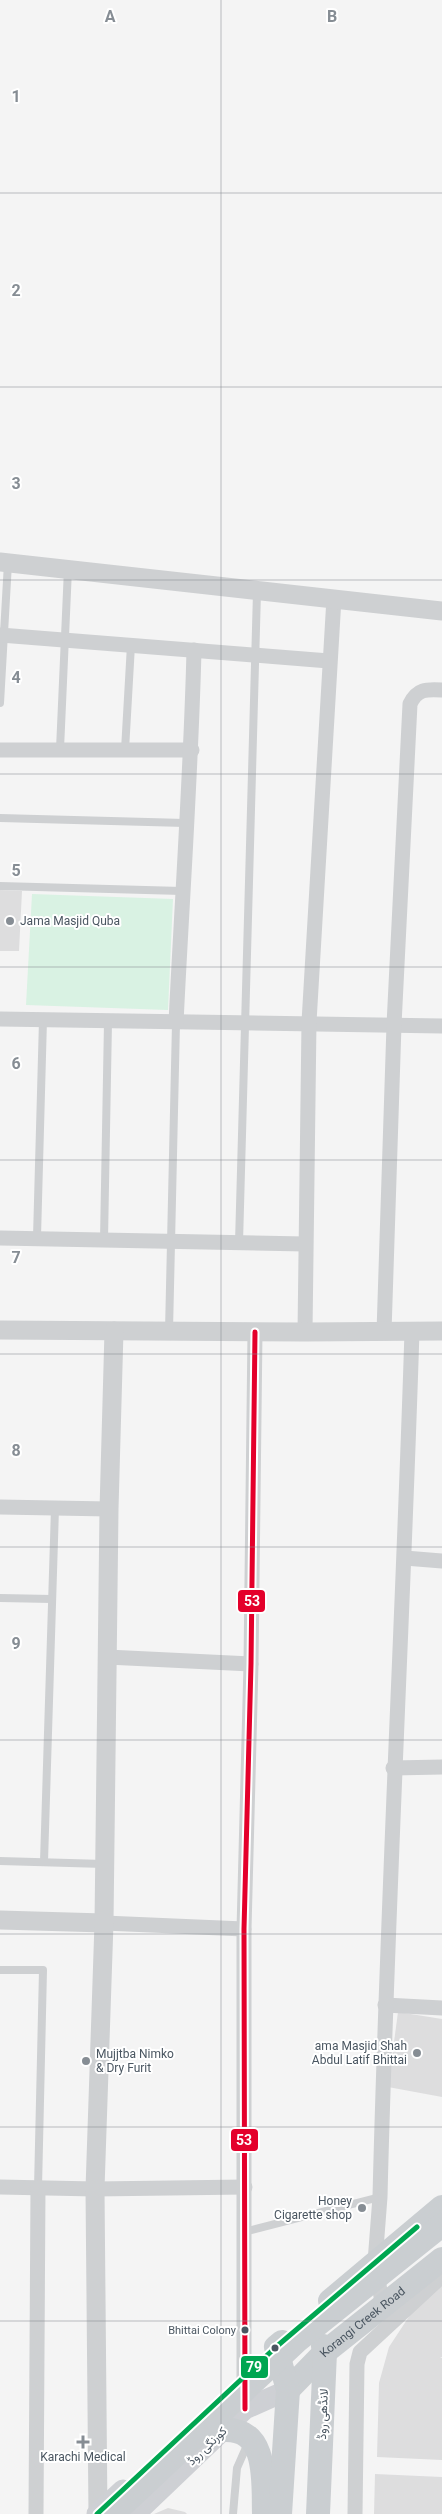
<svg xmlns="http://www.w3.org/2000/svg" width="442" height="2514" viewBox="0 0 442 2514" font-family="Roboto,Vazirmatn,sans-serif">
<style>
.green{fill:#d9f2e3}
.building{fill:#ddddde}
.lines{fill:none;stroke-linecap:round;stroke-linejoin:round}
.service{stroke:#ced0d2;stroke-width:8}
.minor{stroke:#ced0d2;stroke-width:15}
.tertiary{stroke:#ced0d2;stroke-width:19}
.secondary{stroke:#ced0d4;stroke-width:21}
.primary{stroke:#caced1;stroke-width:24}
.primary-bridge{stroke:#caced1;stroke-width:24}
.bus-1-casing{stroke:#fff;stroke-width:9}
.bus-2-casing{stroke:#fff;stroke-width:9}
.bus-1{stroke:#e4002b;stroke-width:5}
.bus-2{stroke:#00a651;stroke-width:5}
.grid{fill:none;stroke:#868d94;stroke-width:1;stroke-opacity:0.55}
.poi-dot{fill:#868d94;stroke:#fff;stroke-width:2}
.bus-dot{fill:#4a5661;stroke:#fff;stroke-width:2}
.labels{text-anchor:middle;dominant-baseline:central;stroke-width:4;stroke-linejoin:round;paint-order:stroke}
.bus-label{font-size:11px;fill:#4a5661;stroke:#fff;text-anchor:end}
.poi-label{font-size:12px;fill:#4a5661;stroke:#fff;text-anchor:start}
.street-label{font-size:12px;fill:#4a5661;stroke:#fff}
.grid-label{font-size:16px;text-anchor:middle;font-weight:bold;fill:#868d94;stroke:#fff;stroke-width:4;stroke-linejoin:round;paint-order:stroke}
.line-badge{stroke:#fff;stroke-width:2}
.badge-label{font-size:14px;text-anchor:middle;font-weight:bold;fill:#fff}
</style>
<rect width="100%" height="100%" fill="#f4f4f4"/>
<polygon class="green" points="32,894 173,899 168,1010 26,1005"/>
<g class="building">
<polygon points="0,890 22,891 19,951 0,951"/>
<polygon points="398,2012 442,2019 442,2097 388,2087"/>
<polygon points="442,2284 442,2357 440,2358 442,2358 442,2460 377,2457 379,2383 389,2347 416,2306"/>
<polygon points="375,2474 442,2477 442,2514 374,2514"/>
<polygon points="168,2508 185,2512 187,2514 154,2514"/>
</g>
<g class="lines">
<g class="service">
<polyline points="0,703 8,563"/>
<polyline points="60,749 68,569"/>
<polyline points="125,750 131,645"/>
<polyline points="0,818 185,823"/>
<polyline points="0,886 182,891"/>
<polyline points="37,1237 43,1020"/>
<polyline points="104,1240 108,1022"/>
<polyline points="239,1243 257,592"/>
<polyline points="169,1331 176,1023"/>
<polyline points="0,1598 52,1599"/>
<polyline points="0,1861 104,1864"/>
<polyline points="44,1862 55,1508"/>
<polyline points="0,1970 43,1970 38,2188"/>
<polyline points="244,2232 380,2197"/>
<polyline points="233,2514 237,2468 248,2443"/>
</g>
<g class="minor">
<polyline points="0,635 329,661"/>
<polyline points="0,750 192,750"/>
<polyline points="0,1019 442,1026"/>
<path d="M 176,1023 C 182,898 191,774 194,650"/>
<polyline points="0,1238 305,1244"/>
<polyline points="305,1332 309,1022 334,598"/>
<path d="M 384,1332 L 394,1025 L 410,704 C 417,689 426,689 442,690"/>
<polyline points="0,1507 109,1509"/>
<polyline points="405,1558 442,1561"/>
<polyline points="107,1657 251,1664"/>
<polyline points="393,1768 442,1767"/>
<polyline points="104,1923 244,1929"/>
<polyline points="385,2005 442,2008"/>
<polyline points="0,2187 95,2189 245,2187"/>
<path d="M 383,2308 L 375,2262 L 380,2197 C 387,1908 403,1620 412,1331"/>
<polyline points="244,2395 244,1929 251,1664 255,1332"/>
<polyline points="36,2514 38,2188"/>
<polyline points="355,2514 357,2364 360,2352 442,2276"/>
</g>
<g class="tertiary">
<polyline points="0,562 442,611"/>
<polyline points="0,1330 305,1332 442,1331"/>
<polyline points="0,1920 104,1923"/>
<polyline points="98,2514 95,2189 104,1923 109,1509 114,1331"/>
</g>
<g class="secondary">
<polyline points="97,2514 123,2490"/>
<polyline points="135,2514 245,2409 288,2390"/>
</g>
<g class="primary">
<polyline points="330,2301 442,2207"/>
<path id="s1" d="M 288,2390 L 325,2352 L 442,2259"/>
<path d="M 224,2430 C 269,2428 263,2483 264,2514"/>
<polyline points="280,2514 288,2390 276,2347 282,2342"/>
<polyline points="318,2514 325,2352 323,2346"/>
</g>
<polyline class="primary-bridge" points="113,2514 298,2340 442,2225"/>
<g class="bus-1-casing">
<polyline id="bus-1" points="245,2409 244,1929 251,1664 255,1332"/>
</g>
<g class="bus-2-casing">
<polyline id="bus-2" points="97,2514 276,2347 417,2227"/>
</g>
<use href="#bus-1" class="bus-1"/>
<use href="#bus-2" class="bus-2"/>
</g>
<path class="grid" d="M 221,0 L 221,2514M 0,193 L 442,193M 0,387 L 442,387M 0,580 L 442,580M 0,774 L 442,774M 0,967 L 442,967M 0,1160 L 442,1160M 0,1354 L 442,1354M 0,1547 L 442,1547M 0,1740 L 442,1740M 0,1934 L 442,1934M 0,2127 L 442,2127M 0,2321 L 442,2321"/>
<g class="poi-dot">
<circle cx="10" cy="921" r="5"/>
<circle cx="417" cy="2053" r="5"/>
<circle cx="86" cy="2061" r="5"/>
<circle cx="362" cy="2208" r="5"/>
<path d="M80.5 2434.5h5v5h5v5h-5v5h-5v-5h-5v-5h5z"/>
</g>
<g class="bus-dot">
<circle cx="245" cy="2330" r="4.5"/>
<circle cx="275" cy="2348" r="4.5"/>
</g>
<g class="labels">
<g class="bus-label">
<text x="236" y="2330">Bhittai Colony</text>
</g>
<g class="poi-label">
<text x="20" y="921">Jama Masjid Quba</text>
<text x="407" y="2046" text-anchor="end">ama Masjid Shah<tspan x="407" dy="14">Abdul Latif Bhittai</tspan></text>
<text x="96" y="2054">Mujjtba Nimko<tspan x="96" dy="14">&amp; Dry Furit</tspan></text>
<text x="352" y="2201" text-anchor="end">Honey<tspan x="352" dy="14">Cigarette shop</tspan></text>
<text x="83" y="2457" text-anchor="middle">Karachi Medical</text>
</g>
<g class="street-label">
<text stroke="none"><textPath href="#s1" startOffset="101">Korangi Creek Road</textPath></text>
<text transform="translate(323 2414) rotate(-88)">لانڈھی روڈ</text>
<text transform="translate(207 2446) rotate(-44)">کورنگی روڈ</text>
</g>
</g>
<g class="grid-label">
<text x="110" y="22">A</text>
<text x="332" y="22">B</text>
<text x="16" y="102">1</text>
<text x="16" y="296">2</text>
<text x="16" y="489">3</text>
<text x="16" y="683">4</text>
<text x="16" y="876">5</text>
<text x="16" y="1069">6</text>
<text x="16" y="1263">7</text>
<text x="16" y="1456">8</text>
<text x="16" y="1649">9</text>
</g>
<g class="line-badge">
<rect x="237" y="1589" width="29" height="24" rx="5" fill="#e4002b"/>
<rect x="230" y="2128" width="29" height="24" rx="5" fill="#e4002b"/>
<rect x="240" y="2355" width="29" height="24" rx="5" fill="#00a651"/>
</g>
<g class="badge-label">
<text x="252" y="1606">53</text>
<text x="244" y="2145">53</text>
<text x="254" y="2372">79</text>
</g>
</svg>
